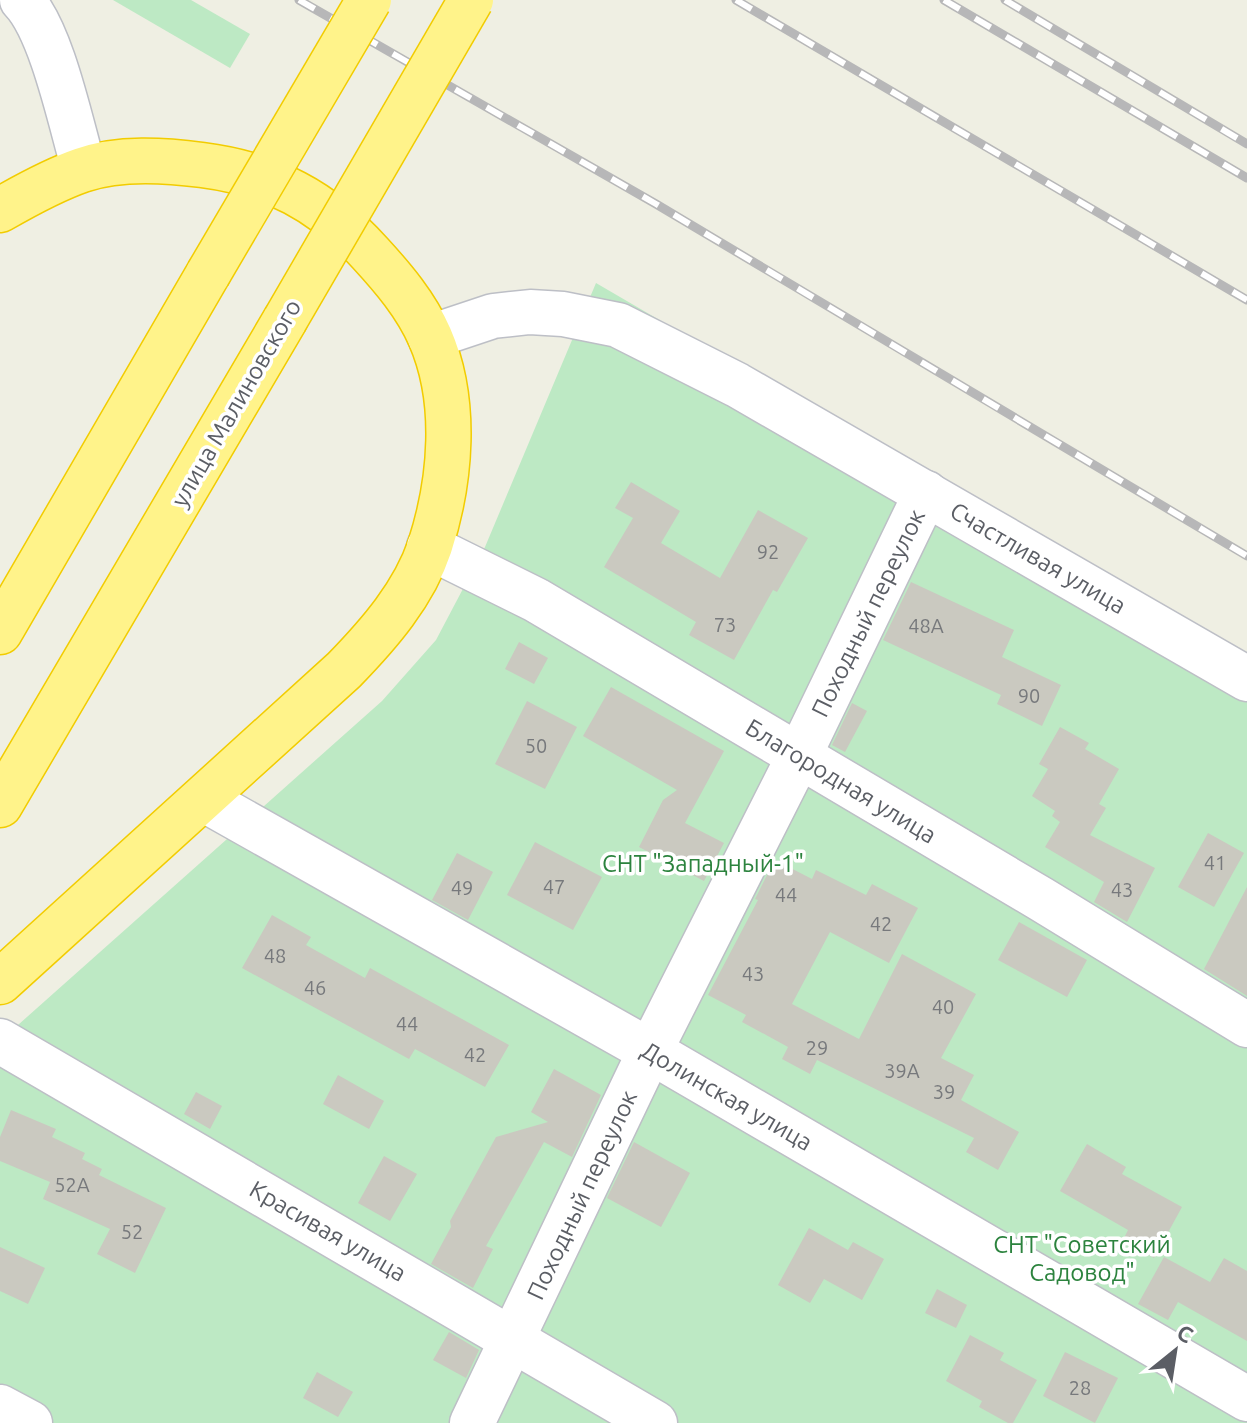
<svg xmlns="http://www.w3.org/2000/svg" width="1247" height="1423" viewBox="0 0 1247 1423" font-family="Ubuntu,sans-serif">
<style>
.green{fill:#bde9c4}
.building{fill:#cac9c0}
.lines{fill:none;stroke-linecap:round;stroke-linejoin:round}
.minor-casing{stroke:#bdbfc6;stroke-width:47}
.highway-casing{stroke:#f2cc00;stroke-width:47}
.minor{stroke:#fff;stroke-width:44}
.highway{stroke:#fff38a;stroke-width:44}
.rail-casing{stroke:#b7b7b8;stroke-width:9}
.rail{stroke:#fff;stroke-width:6;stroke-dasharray:18;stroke-linecap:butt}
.highway-bridge-casing{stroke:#f2cc00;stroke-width:47;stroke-linecap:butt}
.highway-bridge{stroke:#fff38a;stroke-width:44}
.labels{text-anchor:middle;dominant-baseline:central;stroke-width:7;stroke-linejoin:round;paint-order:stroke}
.number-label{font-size:20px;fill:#77797c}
.street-label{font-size:24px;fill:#5b5e65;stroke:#fff}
.park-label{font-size:24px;fill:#2c833e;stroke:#fff}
</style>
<rect width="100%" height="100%" fill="#efefe3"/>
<g class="green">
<polygon points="113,0 191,0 250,34 230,68"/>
<polygon points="596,283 1247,663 1247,1423 0,1423 0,1041 382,701 436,640 485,547"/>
</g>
<g class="building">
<polygon points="631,482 680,511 661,543 720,578 758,510 808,538 777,592 773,590 734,660 689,635 696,622 604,567 633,518 615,508"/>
<polygon points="911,582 1014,630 1002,657 1061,685 1042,726 997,704 1001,695 883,640"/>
<polygon points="519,642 548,658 534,684 505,669"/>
<polygon points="611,687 724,751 685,823 724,843 704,881 639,847 663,800 677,790 583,736"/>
<polygon points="527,701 577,727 545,789 495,764"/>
<polygon points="852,703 867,711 845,752 832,745"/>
<polygon points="1060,727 1089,743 1085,749 1119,769 1099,804 1106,808 1090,835 1155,868 1127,922 1094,902 1104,882 1045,847 1060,822 1052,816 1055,811 1032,796 1048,769 1039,764"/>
<polygon points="1208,833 1244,853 1214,907 1178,887"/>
<polygon points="535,842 602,877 573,930 507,895"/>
<polygon points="457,853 493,872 468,920 432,900"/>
<polygon points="775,860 812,879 816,870 866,895 872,884 918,908 889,963 830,932 792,1004 859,1039 902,954 976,994 941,1058 974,1075 961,1100 1019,1132 998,1170 966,1152 974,1138 817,1060 810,1074 782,1059 788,1047 742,1022 746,1015 708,995 758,900 755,899 771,867 774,869"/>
<polygon points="1247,887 1247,996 1204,969"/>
<polygon points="272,915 311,937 306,945 365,978 370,968 509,1045 485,1087 415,1049 409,1059 242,968"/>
<polygon points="1019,922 1087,960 1067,997 998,960"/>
<polygon points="554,1069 601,1095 572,1157 544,1142 486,1246 493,1249 473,1288 431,1264 451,1227 450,1221 496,1137 548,1122 531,1112"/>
<polygon points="338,1075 384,1101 369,1129 323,1104"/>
<polygon points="196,1092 222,1106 210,1129 184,1114"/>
<polygon points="11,1110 56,1129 52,1137 85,1153 82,1159 102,1169 99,1175 166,1208 135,1273 97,1254 110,1229 43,1199 50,1182 0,1161 0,1137"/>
<polygon points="634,1142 690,1173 661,1227 607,1198"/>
<polygon points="1087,1144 1126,1167 1122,1174 1182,1207 1154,1258 1123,1240 1128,1230 1060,1191"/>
<polygon points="384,1156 417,1174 390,1221 358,1203"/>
<polygon points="809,1228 848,1250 853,1242 884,1259 862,1300 824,1279 810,1303 778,1285"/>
<polygon points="0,1247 45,1268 28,1304 0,1291"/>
<polygon points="1164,1257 1210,1282 1224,1258 1247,1271 1247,1341 1178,1302 1168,1320 1138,1304"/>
<polygon points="937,1289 967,1305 956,1328 925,1313"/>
<polygon points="449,1332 479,1350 466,1378 433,1360"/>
<polygon points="970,1335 1004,1353 1000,1360 1037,1380 1013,1423 1008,1423 979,1407 982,1401 946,1381"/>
<polygon points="1065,1352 1118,1378 1095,1423 1043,1396"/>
<polygon points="317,1372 353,1392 338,1417 303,1398"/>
</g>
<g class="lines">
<g class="minor-casing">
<g id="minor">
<path d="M 22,0 C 52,31 71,125 84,169"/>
<polyline points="430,337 493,316 530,312 563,314 618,325 737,385 1247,679"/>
<polyline points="429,547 536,600 1041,899 1247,1025"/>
<polyline points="203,799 650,1051 1247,1399"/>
<polyline points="0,1041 655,1423"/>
<polyline points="0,1407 30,1423"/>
<polyline points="472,1423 650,1051 799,756 926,493"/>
</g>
</g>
<g class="highway-casing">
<g id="highway">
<path d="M 0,210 C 26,195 53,180 82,170 C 119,157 164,160 202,165 C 272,174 323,201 370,253 C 393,278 416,305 430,337 C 458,401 451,481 430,546 C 414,594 379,634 344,670 L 0,982"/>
<polyline points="0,632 208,274"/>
<polyline points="0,805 285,320"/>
</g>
</g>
<use href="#minor" class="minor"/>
<use href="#highway" class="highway"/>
<g class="rail-casing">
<g id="rail">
<polyline points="299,0 656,204 1247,556"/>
<polyline points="736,0 1247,300"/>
<polyline points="944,0 1247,178"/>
<polyline points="1005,0 1247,144"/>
</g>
</g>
<use href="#rail" class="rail"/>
<g class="highway-bridge-casing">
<g id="highway-bridge">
<polyline points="208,274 369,0"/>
<polyline points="285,320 471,0"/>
</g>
</g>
<use href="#highway-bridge" class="highway-bridge"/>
</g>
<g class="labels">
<g class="number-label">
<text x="768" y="551">92</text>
<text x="725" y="624">73</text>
<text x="926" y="625">48А</text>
<text x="1029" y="695">90</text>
<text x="536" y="745">50</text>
<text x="1215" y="862">41</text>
<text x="554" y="886">47</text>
<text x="462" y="887">49</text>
<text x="1122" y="889">43</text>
<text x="786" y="894">44</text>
<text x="881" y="923">42</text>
<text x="275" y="955">48</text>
<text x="753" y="973">43</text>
<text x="315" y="987">46</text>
<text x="943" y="1006">40</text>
<text x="407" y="1023">44</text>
<text x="817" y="1047">29</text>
<text x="475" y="1054">42</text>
<text x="902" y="1070">39А</text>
<text x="944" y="1091">39</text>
<text x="72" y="1184">52А</text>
<text x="132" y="1231">52</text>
<text x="1080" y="1387">28</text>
</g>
<g class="street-label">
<text transform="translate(236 403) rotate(-60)">улица Малиновского</text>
<text transform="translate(1038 558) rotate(30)">Счастливая улица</text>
<text transform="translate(868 613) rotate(-64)">Походный переулок</text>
<text transform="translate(841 781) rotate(31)">Благородная улица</text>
<text transform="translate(727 1096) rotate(30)">Долинская улица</text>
<text transform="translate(582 1195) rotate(-65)">Походный переулок</text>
<text transform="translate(328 1231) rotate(30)">Красивая улица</text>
</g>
<g class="park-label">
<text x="703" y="863">СНТ "Западный-1"</text>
<text x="1082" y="1244">СНТ "Советский<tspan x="1082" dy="28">Садовод"</tspan></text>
</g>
</g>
<g transform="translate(1175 1351) rotate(30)" stroke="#ffffff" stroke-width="6" paint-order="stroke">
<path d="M0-6L14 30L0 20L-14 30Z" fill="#5b5e65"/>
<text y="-12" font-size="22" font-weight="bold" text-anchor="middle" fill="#5b5e65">С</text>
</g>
</svg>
